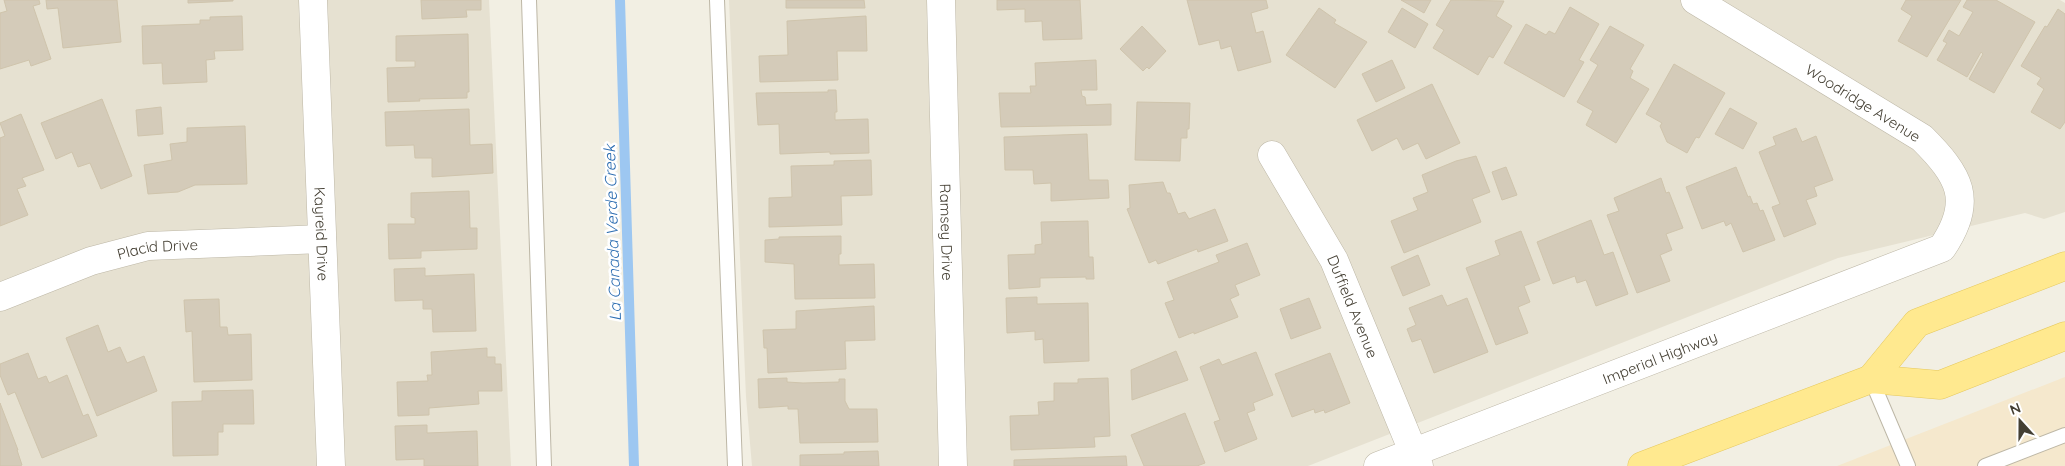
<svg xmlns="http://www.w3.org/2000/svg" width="2065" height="466" viewBox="0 0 2065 466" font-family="Quicksand,sans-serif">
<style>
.residential{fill:#e6e1d1}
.commercial{fill:#f5e8cd}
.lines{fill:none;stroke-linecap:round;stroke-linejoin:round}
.stream{stroke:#9dc7f1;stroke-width:10}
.building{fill:#d4cbb9;stroke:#cfc4ac}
.lane-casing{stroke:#bdb7a6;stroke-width:16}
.street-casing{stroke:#bdb7a6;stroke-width:29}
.primary-casing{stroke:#e5c85e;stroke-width:29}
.lane{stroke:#fff;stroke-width:14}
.street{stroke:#fff;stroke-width:28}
.primary{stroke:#ffe98f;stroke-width:28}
.labels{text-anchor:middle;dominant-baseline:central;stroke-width:5;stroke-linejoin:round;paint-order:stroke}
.street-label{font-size:15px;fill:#443f33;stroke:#fff}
.water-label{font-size:16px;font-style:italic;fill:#2c6db1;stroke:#fff}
</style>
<rect width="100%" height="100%" fill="#f2efe3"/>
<g class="residential">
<polygon points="0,0 489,0 511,466 0,466"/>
<polygon points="729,0 2060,0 2065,3 2065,212 2044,219 2025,213 1838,258 1308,466 752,466 746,397"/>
</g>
<polygon class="commercial" points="2065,377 2065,466 1837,466"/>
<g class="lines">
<polyline class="stream" points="620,0 634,466"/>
</g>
<g class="building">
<polygon points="4,0 39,0 40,4 33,6 51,59 31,66 29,60 0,69 0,13 7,11"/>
<polygon points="46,0 117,0 121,42 63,48 58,8 47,9"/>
<polygon points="188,0 233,0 233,1 188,3"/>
<polygon points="421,0 481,0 481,10 466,10 467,17 422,19"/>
<polygon points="786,0 864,0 865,8 786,8"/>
<polygon points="997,0 1080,0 1082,39 1043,40 1042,21 1025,22 1025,9 997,10"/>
<polygon points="1187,0 1266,0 1268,8 1251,13 1256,33 1263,31 1271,62 1238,71 1231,46 1221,49 1219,40 1199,45"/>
<polygon points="1401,0 1431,0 1424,13"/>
<polygon points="1451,0 1504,1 1496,16 1512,26 1493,58 1489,56 1478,75 1433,48 1444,30 1436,25"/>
<polygon points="1906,0 1961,0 1927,57 1898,41 1912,16 1901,9"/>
<polygon points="1967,0 1996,0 2035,22 1994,93 1969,79 1983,54 1981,52 1967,77 1937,60 1947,43 1943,41 1949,30 1959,36 1973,12 1963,7"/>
<polygon points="1570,7 1599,24 1579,60 1584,62 1564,97 1504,63 1526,24 1546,35 1549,31 1555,34"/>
<polygon points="1319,8 1336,20 1334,23 1367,42 1335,88 1286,55"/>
<polygon points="1402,8 1428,24 1415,48 1388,32"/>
<polygon points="2058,9 2065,14 2065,122 2060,129 2031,112 2044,89 2037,84 2041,78 2021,66 2045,26 2047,27"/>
<polygon points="242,16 243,50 214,51 215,59 206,60 207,82 163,84 162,63 143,64 142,26 200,24 200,20 210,20 210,17"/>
<polygon points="866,16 867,51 837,51 838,80 760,82 759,56 788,55 787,21"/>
<polygon points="1142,26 1166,51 1149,69 1147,67 1143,71 1120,49"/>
<polygon points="1610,26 1644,45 1630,69 1633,71 1630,78 1649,89 1616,143 1586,125 1593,111 1577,102 1598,65 1590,60"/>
<polygon points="468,34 469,92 467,92 467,98 419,99 420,101 388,102 387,68 415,67 415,61 396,61 396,36"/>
<polygon points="1096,60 1097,90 1081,90 1082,96 1085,97 1086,105 1111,104 1111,125 1001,127 999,93 1031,93 1030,86 1036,86 1035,63"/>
<polygon points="1392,60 1405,88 1376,102 1362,74"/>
<polygon points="1674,64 1725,93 1699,138 1696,137 1687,153 1667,142 1660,126 1662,123 1646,114"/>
<polygon points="1432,84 1460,143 1426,159 1418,143 1403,150 1397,138 1372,151 1357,120"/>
<polygon points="828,90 836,90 837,112 835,112 835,120 868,119 869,153 830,154 830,152 780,154 779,124 758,125 756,93 828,92"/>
<polygon points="102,99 132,176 101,189 90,163 78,167 72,152 56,159 41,123"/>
<polygon points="1137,102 1190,103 1189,129 1187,129 1187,138 1181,138 1180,161 1135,160"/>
<polygon points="161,107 163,134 138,136 136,110"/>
<polygon points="1730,108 1757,123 1743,149 1715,134"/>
<polygon points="469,109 470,145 492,144 493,173 432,177 432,158 415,158 414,145 386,146 385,112"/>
<polygon points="21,114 44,170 22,178 26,186 17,189 28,215 0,226 0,138 5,136 0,123"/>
<polygon points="245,126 247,184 195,185 178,192 148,194 144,165 172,160 170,144 187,142 187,128"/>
<polygon points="1796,128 1802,142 1816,136 1833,180 1814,187 1817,196 1806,200 1816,224 1784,237 1772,207 1780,204 1759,152 1776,145 1773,137"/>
<polygon points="1087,134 1089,180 1108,180 1109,198 1051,201 1051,183 1034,184 1033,170 1005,170 1004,137"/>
<polygon points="1476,156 1490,192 1472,199 1481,222 1404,253 1391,221 1418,210 1413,198 1428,192 1422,175 1456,161"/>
<polygon points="871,160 872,195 841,196 842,225 769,227 769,198 792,197 791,166 834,165 834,161"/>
<polygon points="1506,167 1517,195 1502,200 1492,172"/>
<polygon points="1736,167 1748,197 1750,196 1753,204 1757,203 1760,211 1763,210 1775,240 1743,252 1731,223 1726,226 1724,221 1702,229 1686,187"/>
<polygon points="1661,178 1666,193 1669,192 1683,228 1666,234 1672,250 1660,255 1670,281 1637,293 1607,215 1619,211 1614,198"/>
<polygon points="1163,182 1167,193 1170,193 1178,214 1185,212 1189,219 1215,209 1228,241 1198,252 1197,249 1158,264 1156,260 1149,263 1127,209 1130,208 1129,185"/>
<polygon points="469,191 470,228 477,228 477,249 421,251 421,258 389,259 388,224 415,224 415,218 411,217 411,193"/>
<polygon points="1591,220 1604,255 1613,252 1628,294 1596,306 1586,280 1577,283 1575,276 1553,284 1537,242"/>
<polygon points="1088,221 1089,257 1093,257 1094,279 1086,279 1086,277 1040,278 1040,287 1009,289 1008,255 1035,254 1035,245 1042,244 1041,222"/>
<polygon points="1521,231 1540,280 1524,286 1530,302 1518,307 1528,333 1496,345 1466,268 1500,255 1495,241"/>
<polygon points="841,236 841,254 839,254 839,265 874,264 875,298 795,299 794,264 765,262 765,240 779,239 779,237"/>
<polygon points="1247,243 1260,275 1235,285 1239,295 1230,299 1238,317 1194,334 1194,332 1179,338 1165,303 1174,300 1167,282 1219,262 1216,255"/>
<polygon points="1418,255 1430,285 1403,296 1391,267"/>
<polygon points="425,268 425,276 474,274 476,331 433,332 432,309 423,309 423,300 395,301 394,269"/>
<polygon points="1442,295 1447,306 1467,298 1488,352 1434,373 1421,339 1412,342 1407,329 1416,325 1409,308"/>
<polygon points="1037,297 1037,304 1088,303 1089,361 1044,363 1043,339 1035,340 1035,331 1007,333 1006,298"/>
<polygon points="1309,298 1321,328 1291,339 1280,309"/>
<polygon points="219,299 220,327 227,327 228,335 251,334 252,380 194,382 192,331 186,332 184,300"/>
<polygon points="874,306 875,340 845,341 846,369 768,373 767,348 764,348 763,330 796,329 796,311"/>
<polygon points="98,325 108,352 120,347 127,363 144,356 157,391 97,416 66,338"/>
<polygon points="487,348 487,357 495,357 495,364 501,364 502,391 478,391 479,404 429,408 429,415 398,416 397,382 428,381 427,375 432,375 431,352"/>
<polygon points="1176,351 1188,380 1132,400 1131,370"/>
<polygon points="1256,352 1273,395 1253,403 1255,410 1247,413 1257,439 1225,452 1214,422 1220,420 1200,367 1219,359 1222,365"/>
<polygon points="28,353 38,379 46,376 49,383 67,375 83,416 88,414 97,436 42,458 15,392 8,395 0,375 0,364"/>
<polygon points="1330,353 1350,403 1325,413 1324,410 1315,413 1314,409 1292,417 1275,374"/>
<polygon points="787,378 787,382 803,383 839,382 839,379 845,379 845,401 849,409 877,409 878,442 800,443 798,409 788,409 788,406 759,408 758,379"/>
<polygon points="1108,378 1110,436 1094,437 1095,447 1011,450 1010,416 1039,415 1038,402 1054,401 1054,383 1078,383 1078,379"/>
<polygon points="253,390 254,424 223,424 223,432 218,432 218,455 173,456 172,402 202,401 202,391"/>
<polygon points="0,403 18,450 17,450 22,465 20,466 0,466"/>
<polygon points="1185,413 1205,463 1197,466 1144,466 1131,435"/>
<polygon points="427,425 427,433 477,431 478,466 424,466 424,459 396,460 395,426"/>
<polygon points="878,451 879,466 800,466 800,455 844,454 844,452"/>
<polygon points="1126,456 1127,466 1014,466 1014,460"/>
</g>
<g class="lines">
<g class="lane-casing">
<g id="lane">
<polyline points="529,0 544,466"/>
<polyline points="717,0 735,466"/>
<polyline points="1871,379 1908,466"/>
<polyline points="1985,466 2065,435"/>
</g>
</g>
<g class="street-casing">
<g id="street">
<path id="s1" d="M 313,0 L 331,466"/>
<path id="s2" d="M 941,0 L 953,466"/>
<path id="s3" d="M 1272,155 L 1334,260 L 1419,466"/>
<path id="s4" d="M 0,297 L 91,261 L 148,246 L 322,239"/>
<path id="s5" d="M 1378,466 L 1942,248 C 1975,200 1959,175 1922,138 L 1695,0"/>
</g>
</g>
<g class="primary-casing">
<g id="primary">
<polyline points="1871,379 1917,323 2065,266"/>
<polyline points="1642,466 1871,379 1940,385 2065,336"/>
</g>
</g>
<use href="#lane" class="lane"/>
<use href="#street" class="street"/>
<use href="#primary" class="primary"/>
</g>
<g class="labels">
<g class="street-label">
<text transform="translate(1863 103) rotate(32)">Woodridge Avenue</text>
<text stroke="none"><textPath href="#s1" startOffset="234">Kayreid Drive</textPath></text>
<text stroke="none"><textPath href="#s2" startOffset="232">Ramsey Drive</textPath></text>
<text stroke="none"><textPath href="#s4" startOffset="166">Placid Drive</textPath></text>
<text stroke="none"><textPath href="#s3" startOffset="172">Duffield Avenue</textPath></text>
<text stroke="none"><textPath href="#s5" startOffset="302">Imperial Highway</textPath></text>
</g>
<g class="water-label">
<text transform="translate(612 233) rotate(-92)">La Canada Verde Creek</text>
</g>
</g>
<g transform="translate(2020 421) rotate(339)" stroke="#ffffff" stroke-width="4" paint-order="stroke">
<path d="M0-4L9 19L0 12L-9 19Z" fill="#443f33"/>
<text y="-8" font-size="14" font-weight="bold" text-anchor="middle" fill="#443f33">N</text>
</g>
</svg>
